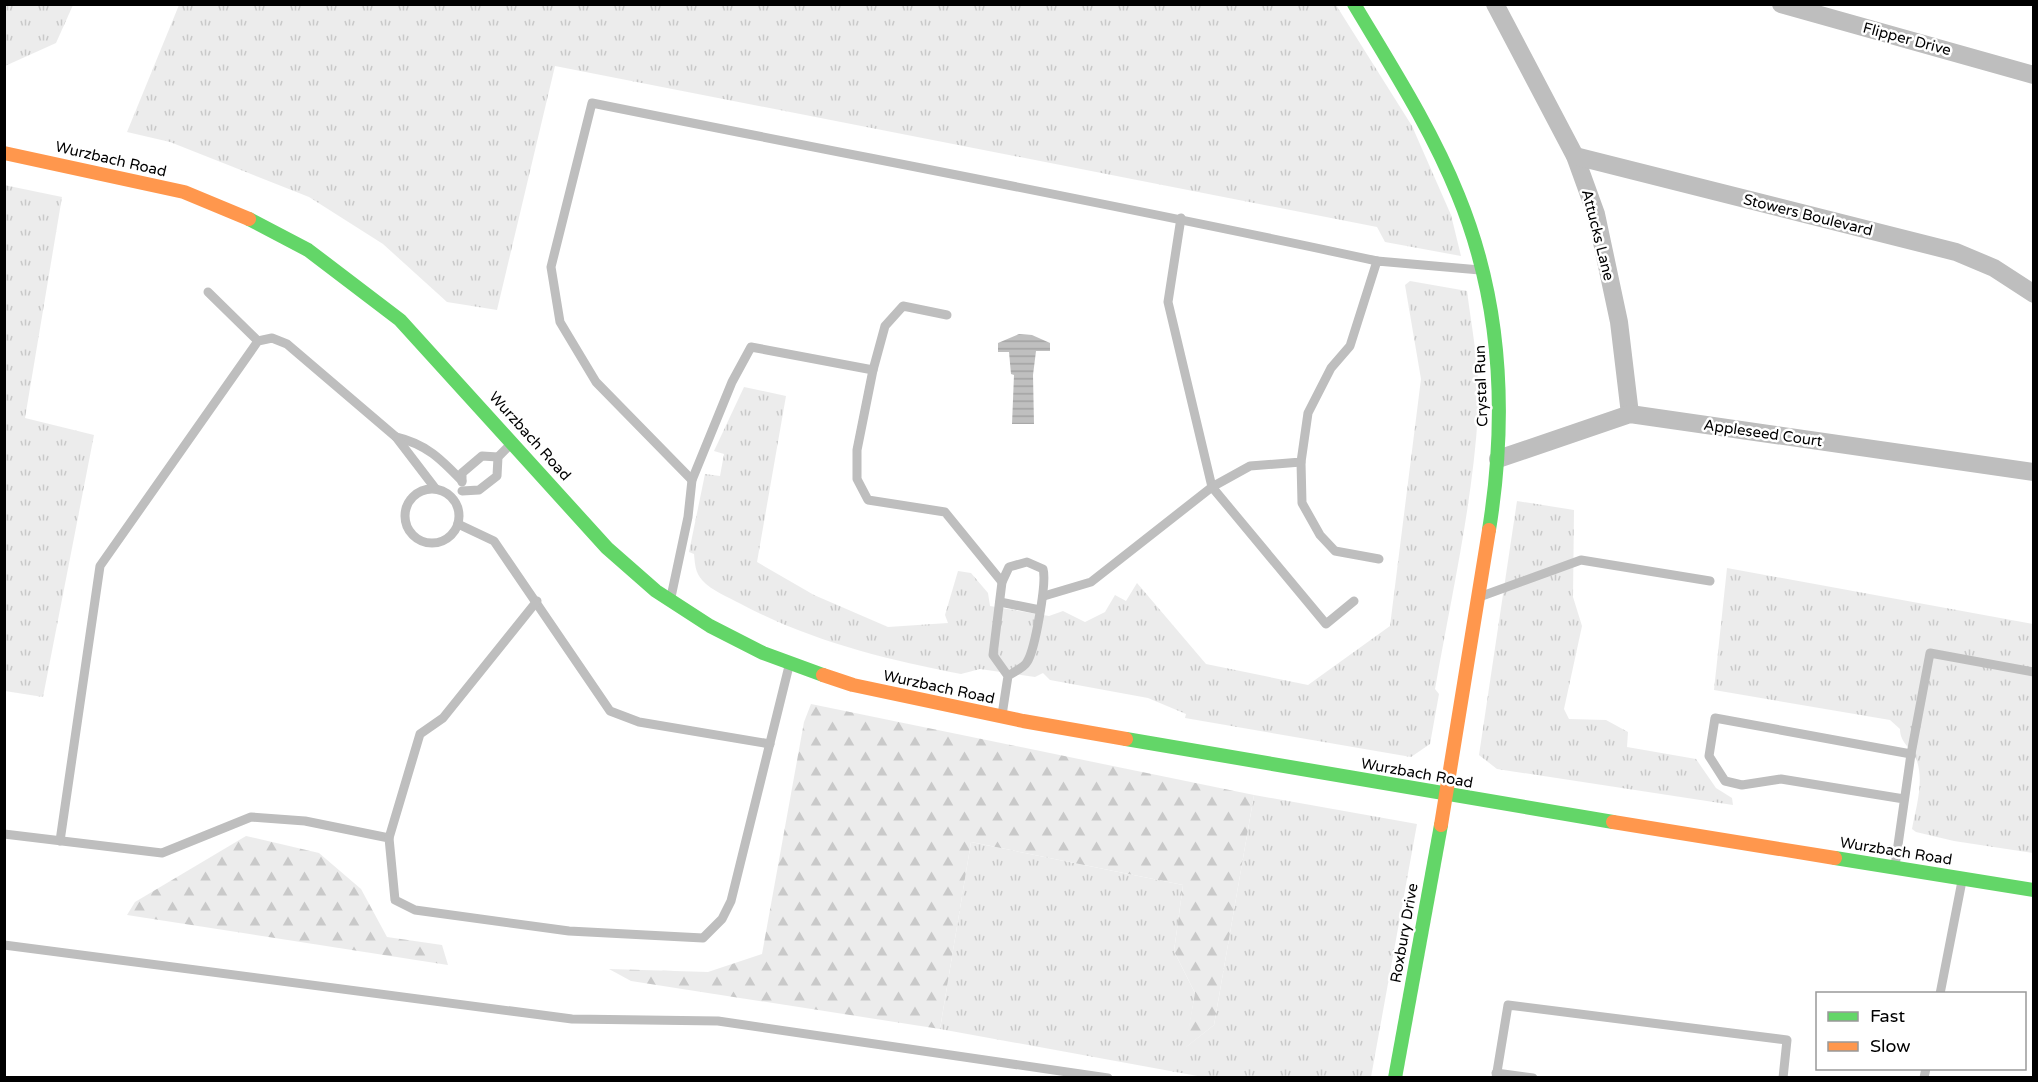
<svg xmlns="http://www.w3.org/2000/svg" width="2038" height="1082" viewBox="0 0 2038 1082" font-family="'Varela Round',sans-serif">
<style>
.grass{fill:url(#grass-tufts)}
.forest{fill:url(#forest-firs)}
.water{fill:url(#water-rules)}
.lines{fill:none;stroke-linecap:round;stroke-linejoin:round}
.lane{stroke:#bebebe;stroke-width:9}
.street{stroke:#bebebe;stroke-width:18}
.fast{stroke:#63d668;stroke-width:14}
.slow{stroke:#ff974d;stroke-width:14}
.labels{text-anchor:middle;dominant-baseline:central;stroke-width:5;stroke-linejoin:round;paint-order:stroke}
.street-label{font-size:15px;fill:#000;stroke:#fff}
</style>
<defs>
<pattern id="grass-tufts" width="24" height="20" patternUnits="userSpaceOnUse" patternTransform="scale(1.5)"><rect width="24" height="20" fill="#ececec"/><path d="M3 7l-1-3M5 7V3M7 7l1-3M15 17l-1-3M17 17v-4M19 17l1-3" fill="none" stroke="#c9c9c9"/></pattern>
<pattern id="forest-firs" width="22" height="20" patternUnits="userSpaceOnUse" patternTransform="scale(1.5)"><rect width="22" height="20" fill="#ececec"/><path d="M5 1l3.5 6h-7zM16 11l3.5 6h-7z" fill="#c9c9c9"/></pattern>
<pattern id="water-rules" width="6" height="5" patternUnits="userSpaceOnUse" patternTransform="scale(1.5)"><rect width="6" height="5" fill="#bfbfbf"/><path d="M0 2.5h6" fill="none" stroke="#a2a2a2"/></pattern>
</defs>
<rect width="100%" height="100%" fill="#fff"/>
<g class="grass">
<polygon points="4,5 5,4 73,5 56,43 5,66"/>
<polygon points="179,5 1336,5 1412,126 1451,215 1461,256 1385,242 1377,227 555,66 497,310 447,302 383,244 309,197 170,142 127,132"/>
<polygon points="4,185 62,197 25,418 94,435 43,697 5,691"/>
<path d="M 1410,281 L 1467,291 C 1472,331 1481,374 1478,414 C 1472,507 1451,598 1435,689 L 1439,694 L 1430,744 L 1411,757 L 1185,718 L 1186,714 L 1148,698 L 1050,680 L 1043,673 L 1035,677 L 980,669 L 961,674 C 884,659 811,641 741,604 C 728,597 712,591 702,580 C 695,572 695,564 694,554 L 689,552 L 705,474 L 720,476 L 724,454 L 714,451 L 744,387 L 786,396 L 757,562 L 814,595 L 888,627 L 948,623 L 945,615 L 958,571 L 971,573 L 988,593 L 990,606 L 1049,616 L 1063,611 L 1085,622 L 1105,612 L 1115,595 L 1126,601 L 1137,583 L 1206,664 L 1308,685 L 1390,626 L 1421,379 L 1405,285 Z"/>
<polygon points="1517,501 1574,510 1573,597 1582,626 1564,709 1569,719 1606,720 1628,732 1627,747 1696,759 1716,788 1732,798 1733,805 1497,769 1479,755"/>
<path d="M 1727,568 L 2033,624 L 2033,853 L 1954,841 L 1916,832 L 1912,829 C 1916,807 1924,783 1917,761 C 1912,747 1900,744 1900,729 L 1890,720 L 1714,690 Z"/>
<polygon points="1254,795 1417,824 1371,1077 1203,1077 940,1029 971,842 1183,885 1174,951 1195,993 1186,1047 1214,1025"/>
</g>
<g class="forest">
<polygon points="811,704 1254,795 1214,1025 1185,1048 1195,993 1174,951 1183,885 971,842 940,1029 631,981 609,969 708,972 762,954 804,722"/>
<polygon points="246,836 319,853 361,889 387,937 442,945 448,965 127,915 135,902"/>
</g>
<polygon class="water" points="1019,334 1032,335 1050,343 1050,351 1036,351 1033,375 1034,424 1012,424 1014,375 1011,374 1009,352 998,352 998,343"/>
<g class="lines">
<g class="lane">
<polyline points="1181,218 1168,302 1212,487 1326,624 1354,601"/>
<polyline points="208,292 258,341"/>
<polyline points="873,370 885,326 903,306 947,315"/>
<path d="M 396,437 C 426,444 441,459 462,481"/>
<polyline points="1301,462 1302,503 1320,535 1335,551 1379,559"/>
<path d="M 692,480 L 596,382 L 560,322 L 551,267 L 592,103 C 854,156 1116,204 1377,261"/>
<polyline points="462,482 462,473 482,456 498,457"/>
<circle cx="432" cy="516" r="27"/>
<polyline points="462,491 479,490 497,476 498,457 510,445"/>
<polyline points="458,524 494,541 610,711 639,722 770,744"/>
<polyline points="1044,596 1091,582 1212,487 1250,466 1301,462 1308,413 1331,368 1350,346 1377,261 1480,270"/>
<polyline points="1482,596 1581,560 1710,581"/>
<polyline points="671,597 688,517 692,480 732,382 751,347 873,370 857,450 857,479 868,500 945,512 1002,582"/>
<polyline points="1000,602 1040,610"/>
<path d="M 1002,715 L 1008,676 L 993,655 L 1002,582 L 1009,567 L 1027,562 L 1043,569 C 1047,582 1035,650 1027,662 C 1024,668 1013,672 1008,676"/>
<polyline points="1911,754 1930,653 2034,672"/>
<polyline points="4,834 162,853 251,817 305,821 389,838 395,900 415,910 569,931 703,938 722,919 731,901 789,666"/>
<polyline points="389,838 420,734 443,718 537,601"/>
<polyline points="60,841 100,566 258,341 272,338 287,344 396,437 435,488"/>
<polyline points="1895,866 1911,754 1715,718 1709,756 1725,781 1742,785 1781,779 1904,799"/>
<polyline points="4,945 572,1019 718,1021 1108,1078"/>
<polyline points="1940,994 1962,881"/>
<polyline points="1496,1073 1533,1078"/>
<polyline points="1496,1078 1508,1005 1787,1040 1783,1078"/>
<polyline points="1924,1078 1926,1068"/>
</g>
<g class="street">
<polyline points="1495,4 1575,156 1596,214 1619,322 1630,414"/>
<polyline points="1781,4 2034,75"/>
<polyline points="1575,156 1956,252 1994,268 2034,294"/>
<polyline points="1498,459 1630,414 2034,472"/>
</g>
<g class="fast">
<path d="M 1354,4 C 1391,66 1431,128 1458,195 C 1502,302 1507,418 1489,530"/>
<polyline points="249,219 308,250 400,320 607,548 656,591 710,626 763,653 823,675"/>
<polyline points="1126,739 1613,822"/>
<polyline points="1835,858 2034,890"/>
<polyline points="1395,1078 1441,825"/>
</g>
<g class="slow">
<polyline points="4,153 184,192 249,219"/>
<polyline points="823,675 853,685 1023,721 1126,739"/>
<polyline points="1613,822 1835,858"/>
<polyline points="1441,825 1489,530"/>
</g>
</g>
<g class="labels">
<g class="street-label">
<text transform="translate(1907 39) rotate(15)">Flipper Drive</text>
<text transform="translate(111 159) rotate(13)">Wurzbach Road</text>
<text transform="translate(1808 215) rotate(14)">Stowers Boulevard</text>
<text transform="translate(1598 235) rotate(76)">Attucks Lane</text>
<text transform="translate(1481 386) rotate(-92)">Crystal Run</text>
<text transform="translate(1763 433) rotate(8)">Appleseed Court</text>
<text transform="translate(530 436) rotate(48)">Wurzbach Road</text>
<text transform="translate(939 687) rotate(12)">Wurzbach Road</text>
<text transform="translate(1417 773) rotate(10)">Wurzbach Road</text>
<text transform="translate(1896 851) rotate(9)">Wurzbach Road</text>
<text transform="translate(1404 933) rotate(-80)">Roxbury Drive</text>
</g>
</g>
<rect width="2038" height="1082" fill="none" stroke="#000000" stroke-width="12"/>
<rect x="1816" y="992" width="210" height="78" fill="#ffffff" stroke="#999999" stroke-width="1.5"/>
<rect x="1828" y="1012" width="30" height="9" fill="#63d668" stroke="#999999" stroke-width="1.5"/>
<text x="1870" y="1022" font-size="18" fill="#000000">Fast</text>
<rect x="1828" y="1042" width="30" height="9" fill="#ff974d" stroke="#999999" stroke-width="1.5"/>
<text x="1870" y="1052" font-size="18" fill="#000000">Slow</text>
</svg>
